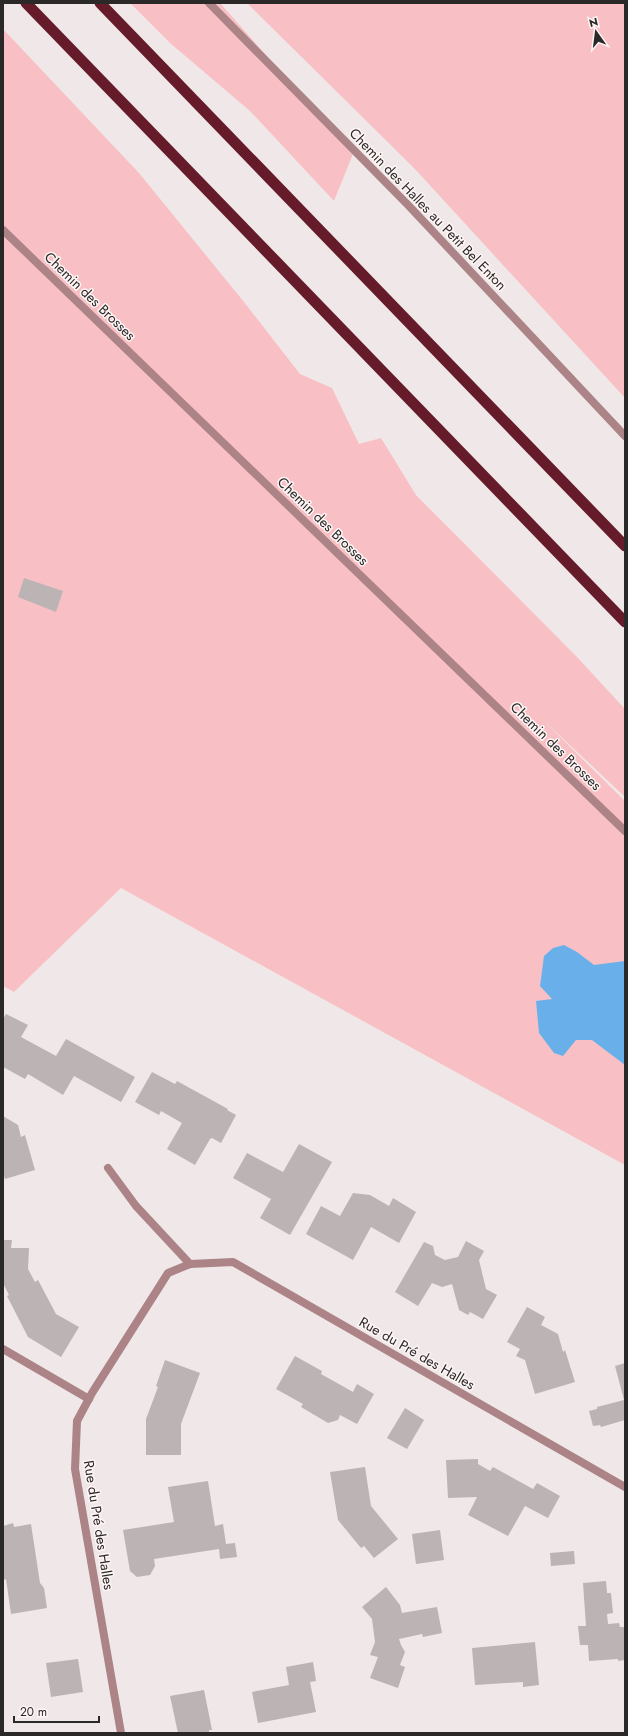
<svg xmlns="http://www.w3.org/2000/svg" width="628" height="1736" viewBox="0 0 628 1736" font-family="Jost,sans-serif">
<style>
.green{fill:#f8c0c4}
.water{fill:#69b0eb}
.building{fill:#bbb3b4}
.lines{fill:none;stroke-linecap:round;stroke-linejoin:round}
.service{stroke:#ac8386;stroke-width:8}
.minor{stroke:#ac8386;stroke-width:8}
.trunk{stroke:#651b2a;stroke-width:11}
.labels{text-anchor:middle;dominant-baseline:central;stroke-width:3;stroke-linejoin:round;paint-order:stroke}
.street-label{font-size:14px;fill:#2b2828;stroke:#fef5f5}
</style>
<rect width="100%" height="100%" fill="#f0e8e8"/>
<g class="green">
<polygon points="130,3 220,3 353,154 334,201 250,111 170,43"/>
<polygon points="247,3 625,3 625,398 414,168"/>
<polygon points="3,29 139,173 244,302 300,374 332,388 359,444 381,438 416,495 577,657 625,709 625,797 542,719 625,801 625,1165 121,888 14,992 3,986"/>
</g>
<polygon class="water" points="564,945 577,952 594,965 625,961 625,1065 592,1040 576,1040 563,1056 554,1053 539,1033 536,1001 552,999 540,986 544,956 553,948"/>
<g class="building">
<polygon points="24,578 63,591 56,612 18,597"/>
<polygon points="6,1014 28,1025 21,1037 56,1056 66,1039 135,1077 121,1102 74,1076 63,1095 28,1074 25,1079 3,1067 3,1019"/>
<polygon points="152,1072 175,1084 177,1081 228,1109 227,1110 236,1115 221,1143 212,1138 210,1139 195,1165 167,1149 182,1123 161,1111 159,1115 135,1102"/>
<polygon points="3,1116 18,1125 21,1137 25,1135 35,1170 5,1179 3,1173"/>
<polygon points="299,1144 332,1162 290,1235 260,1218 271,1199 233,1178 247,1153 283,1172"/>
<polygon points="353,1193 370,1195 389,1206 393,1198 416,1212 399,1243 371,1227 353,1260 306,1234 321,1206 340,1216"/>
<polygon points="3,1240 12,1240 11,1248 29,1248 28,1269 35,1282 38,1280 56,1314 79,1327 61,1357 28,1337 7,1296 9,1295 3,1283"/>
<polygon points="466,1241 484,1251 479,1260 486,1289 497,1295 483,1319 470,1312 468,1315 459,1310 452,1284 442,1287 432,1283 418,1306 395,1292 424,1242 433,1246 435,1255 445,1260 458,1257"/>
<polygon points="527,1307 545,1317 541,1325 558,1334 563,1352 565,1350 575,1382 535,1394 525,1360 516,1356 520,1349 507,1342"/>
<polygon points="295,1356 322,1371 321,1374 353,1392 357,1384 374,1394 357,1424 340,1415 338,1420 328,1423 301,1407 303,1404 276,1389"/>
<polygon points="165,1360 200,1373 181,1424 181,1455 146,1455 146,1419 158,1387 156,1386"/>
<polygon points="625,1363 625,1420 601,1427 600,1425 593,1426 589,1411 597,1409 597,1407 624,1400 615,1366"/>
<polygon points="405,1408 424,1420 407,1449 387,1438"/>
<polygon points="478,1459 478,1464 490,1471 493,1467 533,1489 537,1483 560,1496 548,1518 525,1506 508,1536 468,1515 477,1497 448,1498 446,1460"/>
<polygon points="365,1467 371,1506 398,1539 374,1558 364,1546 361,1548 338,1520 330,1472"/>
<polygon points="208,1481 215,1526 223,1524 226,1544 235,1543 237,1557 220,1559 219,1549 154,1559 155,1566 150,1575 137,1577 130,1571 123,1530 174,1522 168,1487"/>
<polygon points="13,1523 14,1527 31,1524 40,1583 44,1588 47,1608 11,1614 6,1579 3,1580 3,1526"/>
<polygon points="440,1530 444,1560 416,1564 412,1534"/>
<polygon points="574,1551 575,1564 551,1566 550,1553"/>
<polygon points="606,1581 607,1593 611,1593 613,1613 607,1614 608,1624 619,1623 620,1627 625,1627 625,1660 618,1661 618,1659 589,1661 588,1645 580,1645 578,1626 586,1626 583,1583"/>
<polygon points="386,1587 400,1605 402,1613 437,1607 442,1633 423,1637 422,1634 399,1639 401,1645 405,1652 400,1665 405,1667 398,1688 370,1678 378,1657 370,1655 375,1642 372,1619 362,1607"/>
<polygon points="535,1642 539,1685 523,1687 523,1682 475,1685 472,1648"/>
<polygon points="78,1659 83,1692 51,1697 46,1663"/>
<polygon points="313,1662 316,1681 310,1682 316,1712 258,1723 252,1692 289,1685 286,1667"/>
<polygon points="204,1690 212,1730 209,1730 209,1733 178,1733 170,1696"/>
</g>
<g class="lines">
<g class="service">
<polyline points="3,230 625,831"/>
<polyline points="3,1349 89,1399"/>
</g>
<g class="minor">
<polyline points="209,3 409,206 625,436"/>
<polyline points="108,1168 136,1206 190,1264"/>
<polyline points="121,1733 75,1469 77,1421 92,1393 168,1273 190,1264 233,1262 625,1487"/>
</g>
<g class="trunk">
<polyline points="26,3 625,622"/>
<polyline points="100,3 625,546"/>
</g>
</g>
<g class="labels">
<g class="street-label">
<text transform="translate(428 209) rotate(46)">Chemin des Halles au Petit Bel Enton</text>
<text transform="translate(90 296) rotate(44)">Chemin des Brosses</text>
<text transform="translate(323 521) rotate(44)">Chemin des Brosses</text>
<text transform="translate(556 746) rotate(44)">Chemin des Brosses</text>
<text transform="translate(417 1353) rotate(30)">Rue du Pré des Halles</text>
<text transform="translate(99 1525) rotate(81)">Rue du Pré des Halles</text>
</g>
</g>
<rect width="628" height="1736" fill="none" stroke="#2b2828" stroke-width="8"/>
<g transform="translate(596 32) rotate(346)" stroke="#fef5f5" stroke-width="3" paint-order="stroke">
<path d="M0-3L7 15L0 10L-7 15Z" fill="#2b2828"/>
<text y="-6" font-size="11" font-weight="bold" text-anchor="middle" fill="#2b2828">N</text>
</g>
<path d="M14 1716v6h85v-6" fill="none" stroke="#2b2828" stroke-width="2"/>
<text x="20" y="1716" font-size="12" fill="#2b2828" stroke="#fef5f5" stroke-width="3" paint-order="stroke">20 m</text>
</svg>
